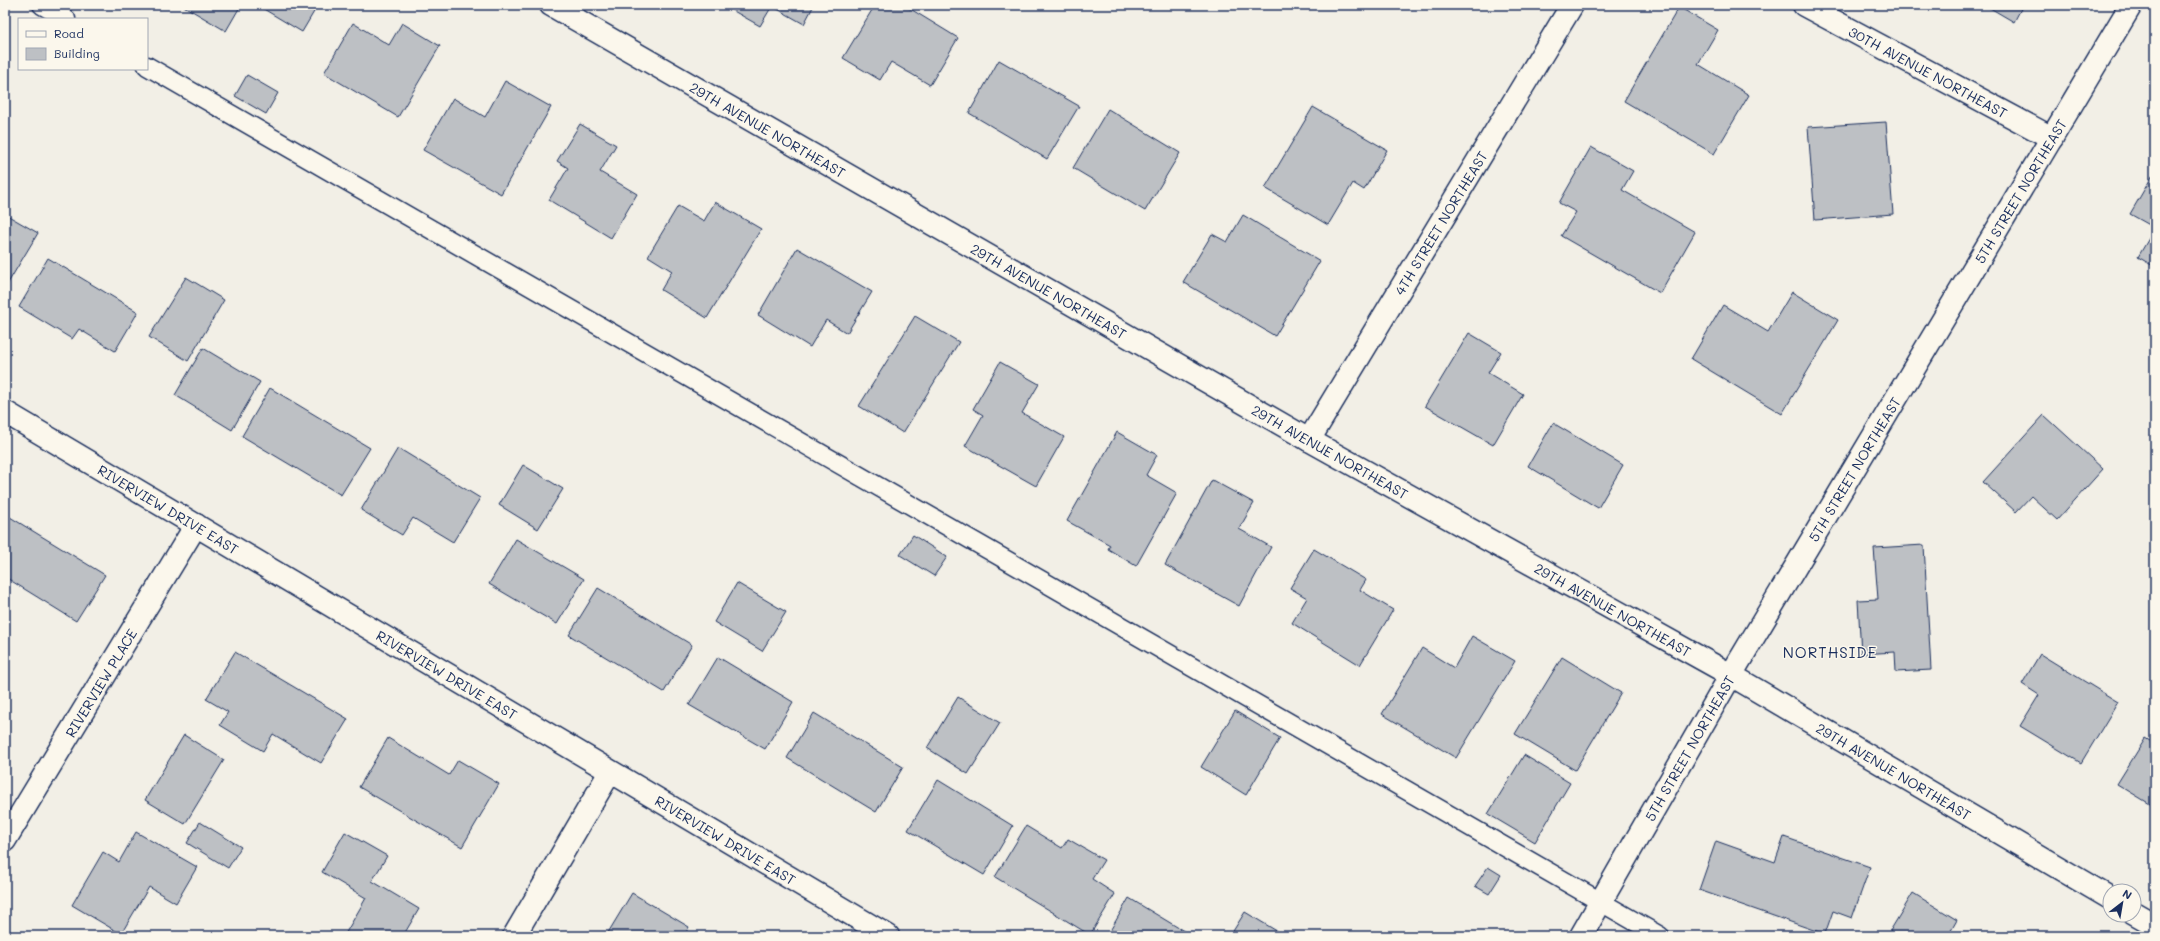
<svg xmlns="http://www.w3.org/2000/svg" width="2160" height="941" viewBox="0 0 2160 941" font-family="Mali,sans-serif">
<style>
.building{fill:#bdc0c4;stroke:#1b2f5e}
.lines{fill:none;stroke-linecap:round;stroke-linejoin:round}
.service-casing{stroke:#1b2f5e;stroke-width:21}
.minor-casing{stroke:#1b2f5e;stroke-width:25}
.tertiary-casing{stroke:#1b2f5e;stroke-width:25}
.service{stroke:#fbf7ec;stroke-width:18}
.minor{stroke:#fbf7ec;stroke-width:22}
.tertiary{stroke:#fbf7ec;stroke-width:22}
.labels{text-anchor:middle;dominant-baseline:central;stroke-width:3;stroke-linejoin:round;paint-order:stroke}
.street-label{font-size:14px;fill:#1b2f5e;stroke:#fbf7ec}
.neighbourhood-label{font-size:15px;letter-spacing:1px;fill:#1b2f5e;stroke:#fbf7ec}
</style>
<rect width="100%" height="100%" fill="#f2efe6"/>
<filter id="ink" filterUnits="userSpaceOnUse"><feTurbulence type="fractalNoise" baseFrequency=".025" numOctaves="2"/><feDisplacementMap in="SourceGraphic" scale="8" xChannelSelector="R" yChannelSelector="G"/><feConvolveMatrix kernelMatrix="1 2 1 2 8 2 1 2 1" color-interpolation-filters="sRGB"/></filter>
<g filter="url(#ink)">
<g class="building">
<polygon points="182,5 241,5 226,31"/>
<polygon points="257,5 318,5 302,32"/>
<polygon points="723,5 814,5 804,24 772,6 760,26"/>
<polygon points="875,5 904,5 958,38 930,85 891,62 880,80 843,58"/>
<polygon points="1985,5 2023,5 2014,22"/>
<polygon points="1679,7 1718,30 1698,64 1749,95 1714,154 1624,101"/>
<polygon points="353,23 389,45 402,23 440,46 398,117 324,73"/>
<polygon points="999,60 1079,106 1047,159 969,113"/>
<polygon points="247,75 278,93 266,114 235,96"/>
<polygon points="505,81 551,107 501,194 423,150 453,98 485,117"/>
<polygon points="1313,107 1387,150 1364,190 1353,183 1328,225 1265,188"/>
<polygon points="1108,109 1180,153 1145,211 1073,168"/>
<polygon points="1886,122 1893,214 1815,220 1808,127"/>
<polygon points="580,124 616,145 600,172 637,194 611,238 549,200 568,168 557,161"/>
<polygon points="1591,147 1633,171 1622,190 1695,232 1660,293 1561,236 1576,212 1559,203"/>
<polygon points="2154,173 2155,174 2155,267 2138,257 2155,228 2130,214"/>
<polygon points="715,202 761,229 707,318 661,290 672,271 648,256 678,206 704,221"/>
<polygon points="5,214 38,233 5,288"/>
<polygon points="1243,215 1320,261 1275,336 1183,282 1212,234 1227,242"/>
<polygon points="797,248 872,292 847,333 826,320 810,347 758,315"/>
<polygon points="48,258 138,312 115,351 79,329 72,339 19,307"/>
<polygon points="186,277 224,300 188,361 149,337"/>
<polygon points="1792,292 1838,320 1782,414 1691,359 1723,305 1768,332"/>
<polygon points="915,316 959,342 903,433 859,406"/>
<polygon points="1469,333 1501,352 1488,373 1523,394 1493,445 1425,406"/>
<polygon points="203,348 260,382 232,430 175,395"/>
<polygon points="1000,362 1039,384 1022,413 1064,437 1036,486 965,446 983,415 973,409"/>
<polygon points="270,388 370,448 341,495 242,436"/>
<polygon points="2044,415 2103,469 2057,520 2031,496 2016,512 1983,482"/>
<polygon points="1553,423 1623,465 1598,508 1528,466"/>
<polygon points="1117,432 1157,455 1146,475 1177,493 1136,566 1108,549 1110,545 1067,521"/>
<polygon points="398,448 480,498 453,542 413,518 402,535 361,510"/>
<polygon points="523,465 563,489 538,529 499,505"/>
<polygon points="1212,480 1254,503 1239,529 1271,547 1239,606 1165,565"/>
<polygon points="5,514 105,575 76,621 5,577"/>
<polygon points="913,535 947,557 934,576 900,555"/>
<polygon points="516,539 584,579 557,624 489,584"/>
<polygon points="1924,545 1931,670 1896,672 1895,652 1861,654 1858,600 1878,599 1874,548"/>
<polygon points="1314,549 1366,580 1360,590 1393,610 1360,665 1292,623 1307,598 1290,588"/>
<polygon points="737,583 786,612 762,651 714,622"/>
<polygon points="598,588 692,645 664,692 569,635"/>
<polygon points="1472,636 1515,661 1456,758 1382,714 1422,648 1454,668"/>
<polygon points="235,652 348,719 321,763 273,734 263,751 220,725 228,712 206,699"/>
<polygon points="2040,654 2118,702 2081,763 2020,726 2039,695 2022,684"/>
<polygon points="718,657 793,702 765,749 689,705"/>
<polygon points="1562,657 1621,693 1575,770 1515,734"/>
<polygon points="958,697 1000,723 968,774 927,748"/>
<polygon points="1235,711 1280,738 1246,795 1201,767"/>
<polygon points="814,713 903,767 876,812 787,758"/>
<polygon points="184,735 224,760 185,824 145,800"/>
<polygon points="388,738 449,775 458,760 499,784 462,847 359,787"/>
<polygon points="2145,739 2155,745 2155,807 2117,784"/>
<polygon points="1524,755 1570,783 1535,842 1488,814"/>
<polygon points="938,780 1013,826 984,875 908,830"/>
<polygon points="200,822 241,847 228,868 187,843"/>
<polygon points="1026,826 1062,848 1068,839 1104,860 1092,879 1115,894 1090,935 995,877"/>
<polygon points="136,832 197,867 176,903 149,887 121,934 72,905 103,852 119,862"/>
<polygon points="345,832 387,856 372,881 419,909 403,936 344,936 366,898 322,872"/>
<polygon points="1784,837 1870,867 1852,918 1833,911 1825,934 1699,890 1716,841 1775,862"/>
<polygon points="1488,867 1501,875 1489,894 1475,886"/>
<polygon points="632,893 689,927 684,936 606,936"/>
<polygon points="1913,893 1957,920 1948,936 1887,936"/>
<polygon points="1129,898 1192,936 1107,936"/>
<polygon points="1245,912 1285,936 1230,936"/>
</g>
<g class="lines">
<g class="service-casing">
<g id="service">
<polyline points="42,5 66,19"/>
<polyline points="147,66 1660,936"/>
</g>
</g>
<g class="minor-casing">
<g id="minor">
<path id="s1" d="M 551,5 L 1309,440 L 1731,675 L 2110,898"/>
<path id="s2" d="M 1804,5 L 2052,138"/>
<path id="s3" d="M 1309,440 L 1572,5"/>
<path id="s4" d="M 5,840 L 196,525"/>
<polyline points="2134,913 2155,925"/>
<path id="s5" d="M 1581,936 L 1731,675 L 2131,5"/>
</g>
</g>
<g class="tertiary-casing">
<g id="tertiary">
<path id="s6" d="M 5,412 L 888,936"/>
<polyline points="514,936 610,772"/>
</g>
</g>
<use href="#service" class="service"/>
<use href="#minor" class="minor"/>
<use href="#tertiary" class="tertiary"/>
</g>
</g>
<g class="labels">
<g class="street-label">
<text stroke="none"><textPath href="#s2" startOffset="141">30TH AVENUE NORTHEAST</textPath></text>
<text stroke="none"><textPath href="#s1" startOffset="250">29TH AVENUE NORTHEAST</textPath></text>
<text stroke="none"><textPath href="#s5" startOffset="865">5TH STREET NORTHEAST</textPath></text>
<text stroke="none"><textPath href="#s3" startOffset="254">4TH STREET NORTHEAST</textPath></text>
<text stroke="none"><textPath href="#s1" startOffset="574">29TH AVENUE NORTHEAST</textPath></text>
<text stroke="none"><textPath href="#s1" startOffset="898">29TH AVENUE NORTHEAST</textPath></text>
<text stroke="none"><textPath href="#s5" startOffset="541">5TH STREET NORTHEAST</textPath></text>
<text stroke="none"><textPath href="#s6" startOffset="190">RIVERVIEW DRIVE EAST</textPath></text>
<text stroke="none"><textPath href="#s1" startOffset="1222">29TH AVENUE NORTHEAST</textPath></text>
<text stroke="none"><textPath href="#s6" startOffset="514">RIVERVIEW DRIVE EAST</textPath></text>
<text stroke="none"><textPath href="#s4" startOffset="184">RIVERVIEW PLACE</textPath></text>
<text stroke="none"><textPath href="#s5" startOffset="217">5TH STREET NORTHEAST</textPath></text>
<text stroke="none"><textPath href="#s1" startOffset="1546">29TH AVENUE NORTHEAST</textPath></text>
<text stroke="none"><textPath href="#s6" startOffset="838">RIVERVIEW DRIVE EAST</textPath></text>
</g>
<g class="neighbourhood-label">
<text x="1830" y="652">NORTHSIDE</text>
</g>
</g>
<rect width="2160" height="941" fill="none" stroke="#fbf7ec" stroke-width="20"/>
<rect x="10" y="10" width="2140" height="921" fill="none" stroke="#1b2f5e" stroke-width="1.5" filter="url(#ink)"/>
<rect x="18" y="18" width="130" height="52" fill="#fbf7ec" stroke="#a1a7b3"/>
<rect x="26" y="31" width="20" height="6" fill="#fbf7ec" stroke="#a1a7b3"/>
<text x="54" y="38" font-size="12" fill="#1b2f5e">Road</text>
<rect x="26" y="48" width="20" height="12" fill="#bdc0c4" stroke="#a1a7b3"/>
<text x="54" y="58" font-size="12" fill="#1b2f5e">Building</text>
<g transform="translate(2122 903) rotate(31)"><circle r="19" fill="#fbf7ec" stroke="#a1a7b3"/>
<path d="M0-3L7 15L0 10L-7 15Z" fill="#1b2f5e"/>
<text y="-6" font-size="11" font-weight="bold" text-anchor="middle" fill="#1b2f5e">N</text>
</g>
</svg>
